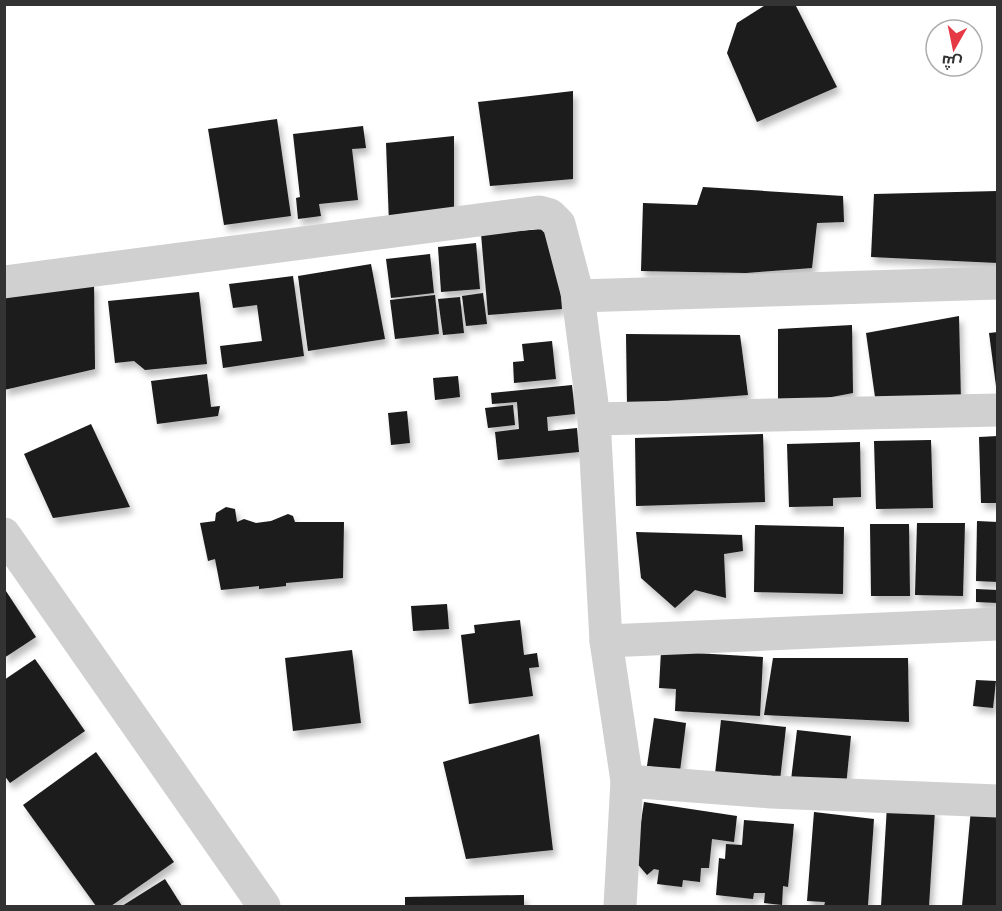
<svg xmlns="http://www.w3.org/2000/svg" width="1002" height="911" viewBox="0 0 1002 911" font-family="'Open Sans',Cairo,sans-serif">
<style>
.building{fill:#1a1a1a;filter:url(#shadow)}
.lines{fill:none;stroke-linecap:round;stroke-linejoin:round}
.street{stroke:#d0d0d0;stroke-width:33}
</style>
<defs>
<filter id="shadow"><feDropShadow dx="3.5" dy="6" stdDeviation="3" flood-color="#0004"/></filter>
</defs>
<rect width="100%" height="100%" fill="#fff"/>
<g class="building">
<polygon points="767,4 795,4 837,87 757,122 727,53 737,23"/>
<polygon points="573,91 573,179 490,186 478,102"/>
<polygon points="277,119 291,216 224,225 208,129"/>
<polygon points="363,126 366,148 352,149 358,200 319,204 321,216 298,219 296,198 300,197 293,134"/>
<polygon points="454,136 454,213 389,223 386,143"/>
<polygon points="703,187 843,196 844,222 817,223 812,268 746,273 641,271 643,203 697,205"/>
<polygon points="998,191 998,263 871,257 874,194"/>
<polygon points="555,228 562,309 488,315 481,234"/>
<polygon points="476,243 480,289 441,292 438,247"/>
<polygon points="430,254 434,293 391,298 386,259"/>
<polygon points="371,264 385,339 308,351 298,276"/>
<polygon points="293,276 304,356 223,368 220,346 262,341 257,305 233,308 229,284"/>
<polygon points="94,283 95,369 4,390 4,296"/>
<polygon points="199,292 207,364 145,370 134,361 115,363 108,301"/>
<polygon points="483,293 487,324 466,326 462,296"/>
<polygon points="435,295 439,334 395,339 390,300"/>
<polygon points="460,297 464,333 443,335 438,299"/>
<polygon points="959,316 961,402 876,404 866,333"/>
<polygon points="852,325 853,393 778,407 778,329"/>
<polygon points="998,332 998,386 996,386 989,333"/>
<polygon points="626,334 740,335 748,395 627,404"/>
<polygon points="552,341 556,379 514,383 513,362 524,361 522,344"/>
<polygon points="207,374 211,407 220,406 218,416 157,424 151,381"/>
<polygon points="458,376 460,397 435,400 433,378"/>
<polygon points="572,385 575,414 547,417 548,431 577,428 579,452 498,460 495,432 519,429 517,402 492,404 491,393"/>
<polygon points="513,405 515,425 488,428 485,408"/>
<polygon points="407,411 410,443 391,445 388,413"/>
<polygon points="91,424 130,507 53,518 24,454"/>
<polygon points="763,434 765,502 636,506 635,438"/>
<polygon points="998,436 998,503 981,503 979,437"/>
<polygon points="931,440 933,508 876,509 874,441"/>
<polygon points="860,442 861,497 833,498 833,506 789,507 787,444"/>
<polygon points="226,507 235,509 237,522 244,519 256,523 271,521 288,514 293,516 295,522 344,522 343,578 286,583 286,586 259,589 259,586 221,590 215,559 208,561 200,523 215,521 216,513"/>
<polygon points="977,521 998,522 998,582 976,581"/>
<polygon points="917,523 965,523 963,596 915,595"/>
<polygon points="870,524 909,524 910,596 871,596"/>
<polygon points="755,525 844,527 843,594 754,592"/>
<polygon points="636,532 742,535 743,551 724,554 726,598 695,590 675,608 641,578"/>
<polygon points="4,588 36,637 4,658"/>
<polygon points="976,589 998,590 998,603 976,602"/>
<polygon points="447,604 449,629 413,631 411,606"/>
<polygon points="520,620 524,655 537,653 539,667 529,668 533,696 469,704 461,635 475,633 474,625"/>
<polygon points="352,650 361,723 293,731 285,658"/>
<polygon points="661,651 763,657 760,716 675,711 676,689 659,688"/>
<polygon points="773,658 908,658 909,722 764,715"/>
<polygon points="35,659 85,731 10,783 4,775 4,680"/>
<polygon points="976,680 996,681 993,708 973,706"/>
<polygon points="654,718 686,723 680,771 647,766"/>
<polygon points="721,720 786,727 780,780 715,774"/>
<polygon points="797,730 851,736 846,786 791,780"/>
<polygon points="539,734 553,850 466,859 443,762"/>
<polygon points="96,752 174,862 111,906 96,906 23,805"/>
<polygon points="644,802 737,816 734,842 712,839 709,868 701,868 700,882 683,880 682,887 657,884 659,870 654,869 647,875 635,861"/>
<polygon points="887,806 935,810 929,906 881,906"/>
<polygon points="971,809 998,811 998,906 962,906"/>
<polygon points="814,812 874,819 868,905 824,906 825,902 807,901"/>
<polygon points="744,820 794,824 788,887 783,886 782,905 764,903 765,893 754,893 753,899 716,895 719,858 725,859 726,844 742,845"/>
<polygon points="165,879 182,906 122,906"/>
<polygon points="524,895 524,906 405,906 405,897"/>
</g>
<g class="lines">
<g class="street">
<polyline points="4,282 539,212 550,215 559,224 578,296 594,419 606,641 627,781 620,906"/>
<polyline points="578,296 998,283"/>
<polyline points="594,419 998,410"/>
<polyline points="4,534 264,906"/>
<polyline points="606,641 998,624"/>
<polyline points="627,781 771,792 998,801"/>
</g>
</g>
<rect width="1002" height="911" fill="none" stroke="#333333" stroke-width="12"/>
<g transform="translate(954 48) rotate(189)"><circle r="28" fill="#ffffff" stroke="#adadad" stroke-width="1.5"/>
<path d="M0-4.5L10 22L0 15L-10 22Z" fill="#e63946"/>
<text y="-9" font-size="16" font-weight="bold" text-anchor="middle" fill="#333333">ش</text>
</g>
</svg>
